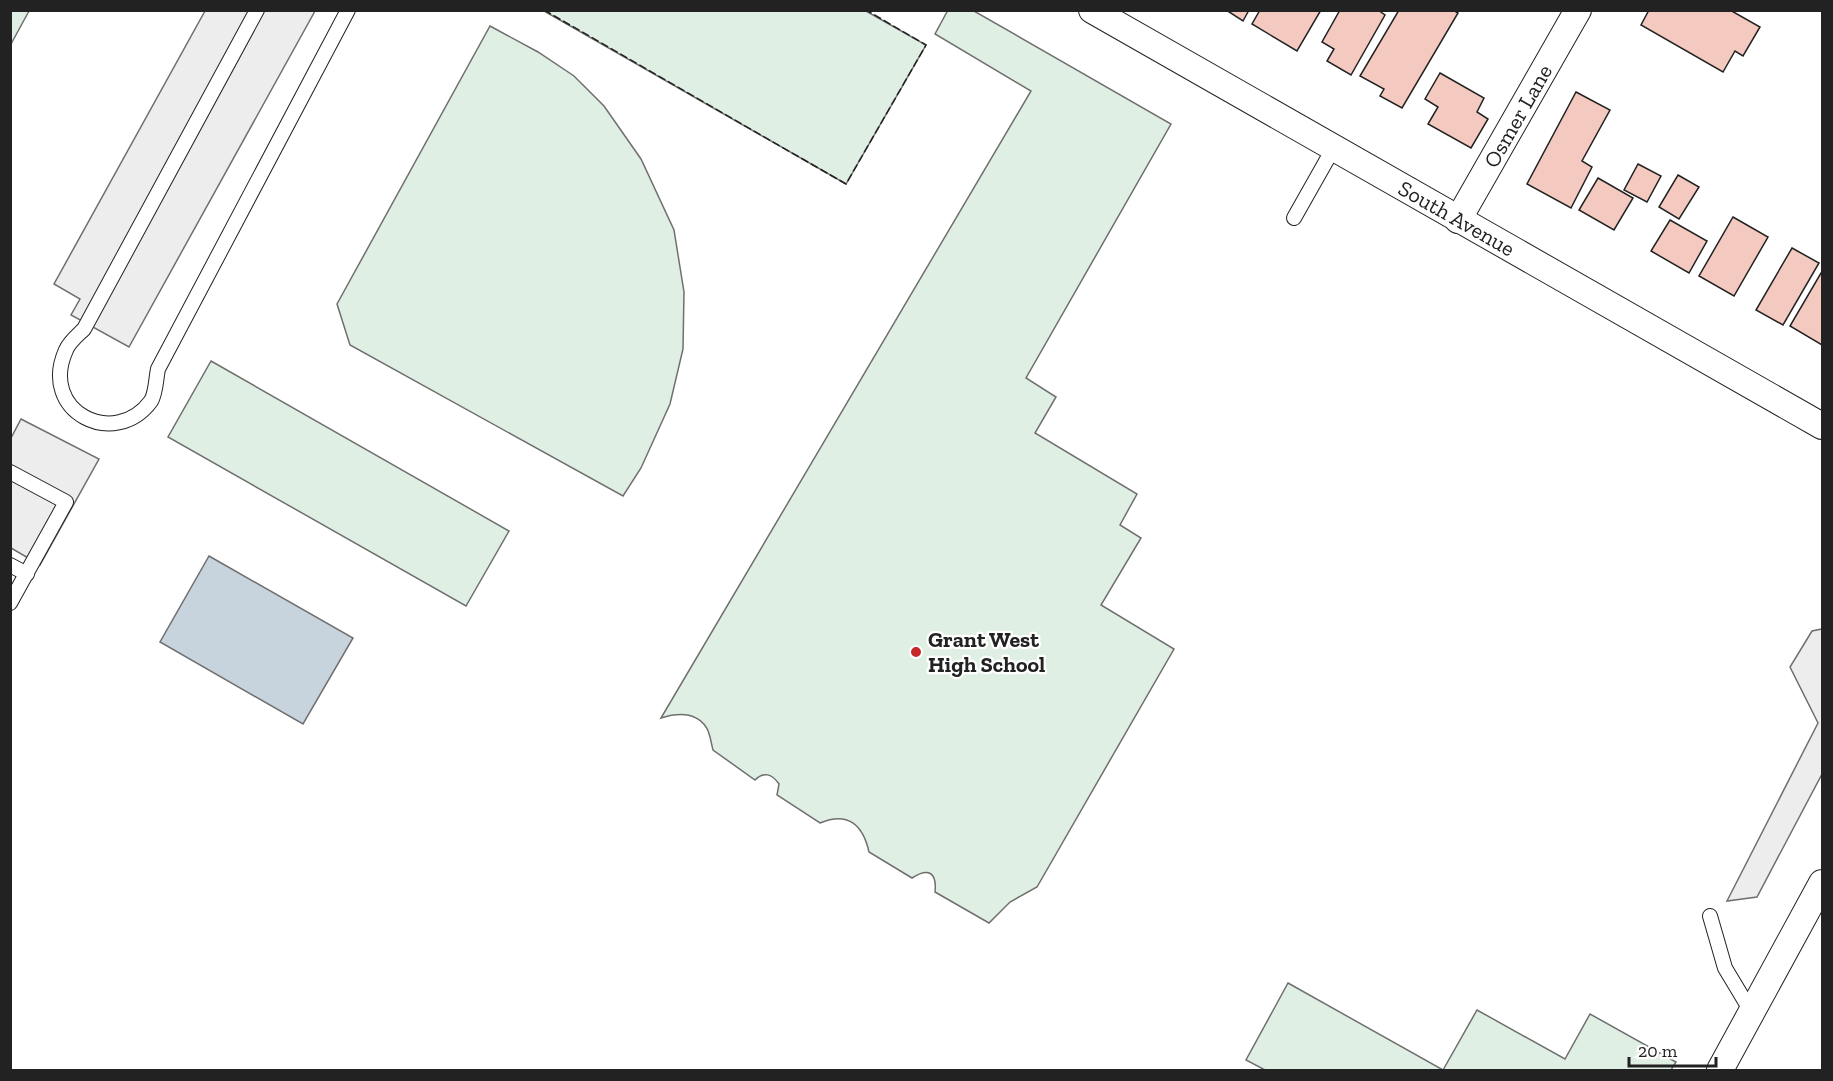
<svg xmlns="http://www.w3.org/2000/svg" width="1833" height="1081" viewBox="0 0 1833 1081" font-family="'Zilla Slab',serif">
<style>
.green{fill:#e0efe3;stroke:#6f6f6f;stroke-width:1.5}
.parking{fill:#ededed;stroke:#6f6f6f;stroke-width:1.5}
.water{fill:#c7d3dd;stroke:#6f6f6f;stroke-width:1.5}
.building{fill:#f3c9c0;stroke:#222;stroke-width:1.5}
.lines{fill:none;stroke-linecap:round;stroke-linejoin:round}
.lane-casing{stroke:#222;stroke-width:16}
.street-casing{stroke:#222;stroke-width:28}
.lane{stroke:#fff;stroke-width:14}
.street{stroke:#fff;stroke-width:26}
.fence{stroke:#222;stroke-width:1.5;stroke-dasharray:8 3;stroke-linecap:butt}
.poi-dot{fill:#c62828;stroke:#fff;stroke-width:2}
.labels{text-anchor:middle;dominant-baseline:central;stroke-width:4.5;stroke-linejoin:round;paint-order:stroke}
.street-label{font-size:22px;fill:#222;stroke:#fff}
.poi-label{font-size:22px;font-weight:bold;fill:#222;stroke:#fff;text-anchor:start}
</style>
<rect width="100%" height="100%" fill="#fff"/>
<g class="green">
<polygon points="11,10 29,11 11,44 10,11"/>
<path d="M 948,10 L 974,11 L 1171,124 L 1026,378 L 1056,397 L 1035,433 L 1137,494 L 1120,525 L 1141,538 L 1101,605 L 1174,649 L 1037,887 L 1010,902 L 989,923 L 935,892 C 937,873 929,867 912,878 L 869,852 C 863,825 848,811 820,823 L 777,795 L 779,784 C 772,774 764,771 755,780 L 713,750 C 711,743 710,732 706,727 C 695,711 677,713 661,718 L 1031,91 L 935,34 Z"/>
<polygon points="544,11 866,11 926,45 846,184"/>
<polygon points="490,26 538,52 574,76 604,106 641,159 674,230 684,292 683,349 670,404 641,468 623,496 350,345 337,304"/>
<polygon points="211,361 509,531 466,606 168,437"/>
<polygon points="1288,983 1443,1070 1477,1010 1565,1059 1590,1014 1676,1062 1671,1070 1265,1070 1246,1060"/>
</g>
<g class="parking">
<polygon points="205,11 315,11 129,347 71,315 80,299 54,284"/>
<polygon points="21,419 99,459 40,565 11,548 10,440"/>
<polygon points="1822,629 1822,774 1757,897 1727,901 1818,723 1790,667 1812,631"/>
</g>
<polygon class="water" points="209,556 353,638 303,724 160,642"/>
<g class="building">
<polygon points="1226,10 1249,10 1243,21"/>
<polygon points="1260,10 1321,10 1297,51 1252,24"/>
<polygon points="1340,10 1378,10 1385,15 1351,75 1327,61 1334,49 1322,42"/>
<polygon points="1399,10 1453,10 1458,13 1402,108 1380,96 1384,89 1360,76"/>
<polygon points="1649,10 1730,10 1760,27 1743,56 1735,51 1723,72 1641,25"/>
<polygon points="1440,73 1484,98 1477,112 1488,119 1471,148 1428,124 1438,107 1425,99"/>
<polygon points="1576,92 1610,110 1582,161 1592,167 1571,208 1527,184"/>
<polygon points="1638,164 1661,176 1647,202 1624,190"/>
<polygon points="1678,175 1699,187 1679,219 1659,207"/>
<polygon points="1598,178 1633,198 1614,230 1579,210"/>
<polygon points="1733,217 1768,237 1734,296 1699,276"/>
<polygon points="1670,220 1707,241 1689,273 1651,251"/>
<polygon points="1792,248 1819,263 1783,325 1756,310"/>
<polygon points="1821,273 1822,273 1822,345 1790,326"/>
</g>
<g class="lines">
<g class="lane-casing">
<g id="lane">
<path d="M 257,10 L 84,329 C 78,335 69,342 66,350 C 38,412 115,450 151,401 C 156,393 156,378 158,369 L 348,10"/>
<polyline points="1294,218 1333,149"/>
<polyline points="10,472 66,502 10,603"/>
<polyline points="10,565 27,574"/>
<polyline points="1710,916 1725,968 1752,1013"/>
</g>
</g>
<g class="street-casing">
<g id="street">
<path id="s1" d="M 1092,10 L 1822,426"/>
<path id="s2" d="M 1458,220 L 1578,10"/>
<polyline points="1720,1070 1822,883"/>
</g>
</g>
<use href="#lane" class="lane"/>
<use href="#street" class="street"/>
<polyline class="fence" points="544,10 846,184 926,45 866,10"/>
</g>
<circle class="poi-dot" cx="916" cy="652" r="6"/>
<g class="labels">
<g class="street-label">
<text stroke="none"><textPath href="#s2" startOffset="120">Osmer Lane</textPath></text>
<text stroke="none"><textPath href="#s1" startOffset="420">South Avenue</textPath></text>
</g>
<g class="poi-label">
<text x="928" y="639">Grant West<tspan x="928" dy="25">High School</tspan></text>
</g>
</g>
<rect width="1833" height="1081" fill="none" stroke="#222222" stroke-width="24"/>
<path d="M1629 1057v9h87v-9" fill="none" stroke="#222222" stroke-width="3"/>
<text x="1638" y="1057" font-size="18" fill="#222222" stroke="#ffffff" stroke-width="4.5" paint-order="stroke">20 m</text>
</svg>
